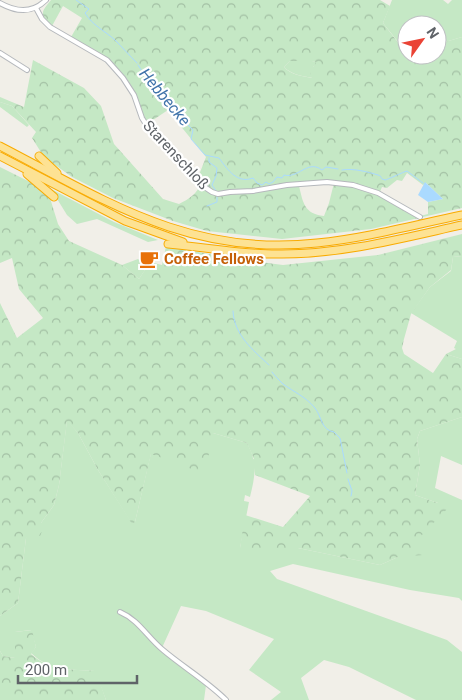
<svg xmlns="http://www.w3.org/2000/svg" width="462" height="700" viewBox="0 0 462 700" font-family="Roboto,sans-serif">
<style>
.green{fill:#c5e8c5}
.forest{fill:url(#forest-crowns);fill-rule:evenodd}
.water{fill:#aadaff}
.lines{fill:none;stroke-linecap:round;stroke-linejoin:round}
.stream{stroke:#aadaff;stroke-width:1}
.minor-casing{stroke:#b5b8bc;stroke-width:6}
.motorway-casing{stroke:#f9ab00;stroke-width:9}
.minor{stroke:#fff;stroke-width:4}
.motorway{stroke:#fde293;stroke-width:7}
.labels{text-anchor:middle;dominant-baseline:central;stroke-width:4.5;stroke-linejoin:round;paint-order:stroke}
.street-label{font-size:15px;fill:#5f6368;stroke:#fff}
.food-label{font-size:15px;font-weight:bold;fill:#c56008;stroke:#fff;text-anchor:start}
.water-label{font-size:16px;font-style:italic;fill:#4174aa;stroke:#fff}
</style>
<defs>
<pattern id="forest-crowns" width="20" height="18" patternUnits="userSpaceOnUse" patternTransform="scale(1.25)"><rect width="20" height="18" fill="#c5e8c5"/><path d="M2 6a3 3 0 1 1 6 0M12 15a3 3 0 1 1 6 0" fill="none" stroke="#a3c0a4"/></pattern>
</defs>
<rect width="100%" height="100%" fill="#f1efe8"/>
<g class="green">
<polygon points="392,0 443,0 448,4 452,0 462,0 462,37 445,42 437,51 437,25 407,25 407,53 383,23"/>
<path d="M 290,61 L 312,61 L 317,62 L 313,67 L 313,78 C 302,76 292,75 284,67 Z"/>
<polygon points="0,102 12,106 29,125 27,127 0,107"/>
<polygon points="51,189 114,222 158,240 148,242 97,219 77,224 67,215"/>
<polygon points="462,256 462,359 446,354 456,349 454,348 457,341 411,313 430,287 451,271 453,257"/>
<polygon points="138,259 147,267 139,279 122,265"/>
<path d="M 462,417 L 462,465 L 441,456 L 435,488 L 462,500 L 462,601 L 459,598 L 410,590 L 293,564 L 270,571 L 277,579 L 447,640 L 462,652 L 462,700 L 416,700 L 349,667 L 324,660 L 301,678 L 309,700 L 271,700 L 281,692 L 249,670 L 274,639 L 206,611 L 181,606 L 161,650 L 206,685 L 204,700 L 106,700 L 95,671 C 70,669 51,672 31,653 L 36,647 L 31,630 L 15,632 L 15,658 L 3,656 L 0,651 L 0,616 L 18,603 L 26,538 L 41,523 L 54,505 L 59,485 L 67,420 L 78,433 L 98,470 L 132,523 L 135,522 L 151,453 L 213,433 L 247,443 C 258,463 255,476 250,497 L 245,495 L 244,501 L 249,502 L 240,548 L 298,548 L 380,565 L 398,557 L 421,536 L 438,503 L 415,495 L 420,465 L 417,439 L 420,431 Z"/>
</g>
<g class="forest">
<path d="M 51,0 L 380,0 L 390,6 L 383,23 L 410,58 L 413,55 L 428,55 L 431,58 L 433,55 L 437,55 L 437,51 L 445,42 L 462,37 L 462,208 L 371,229 L 282,239 L 207,231 L 173,221 L 113,198 L 72,177 L 44,157 L 32,138 L 36,132 L 12,106 L 0,102 L 0,97 L 24,107 L 33,60 L 84,88 L 101,106 L 114,144 L 163,199 L 179,204 C 189,199 197,194 201,183 L 197,180 L 206,157 L 174,118 L 171,108 L 147,124 C 140,112 138,99 132,87 C 119,63 94,51 71,37 L 82,18 L 63,6 L 52,26 C 39,15 41,12 51,0 ZM 290,61 L 312,61 L 316,62 L 310,72 L 312,78 C 302,76 291,75 284,67 ZM 407,173 L 423,185 L 426,183 L 443,199 L 428,202 L 428,214 L 420,216 L 379,194 L 382,187 L 387,188 L 397,180 L 402,181 ZM 334,183 L 329,203 L 324,216 C 304,214 303,202 299,186 Z"/>
<polygon points="0,167 30,182 50,198 58,224 69,241 122,265 139,279 150,262 162,265 166,246 230,258 283,265 378,255 462,234 462,256 453,257 451,270 430,287 411,314 404,339 402,348 404,354 433,373 446,354 462,359 462,417 420,431 417,439 420,465 415,495 438,503 447,509 421,536 423,555 398,557 380,565 298,548 240,548 245,515 283,527 310,496 255,475 254,468 251,467 248,464 250,460 254,459 247,443 213,433 205,474 151,454 135,522 132,524 98,470 78,433 67,421 59,485 54,505 41,523 43,529 40,536 26,538 18,603 0,616 0,303 17,338 43,318 19,289 12,258 0,263"/>
<path d="M 32,630 L 36,647 L 31,654 C 51,672 71,669 96,671 L 106,700 L 0,700 L 0,651 L 3,656 L 15,658 L 15,632 Z"/>
</g>
<polygon class="water" points="425,182 426,183 443,199 428,202 418,195"/>
<g class="lines">
<g class="stream">
<path d="M 76,0 L 89,9 L 85,13 C 92,25 105,31 115,40 C 122,47 129,55 137,63"/>
<path d="M 138,65 L 148,80 L 154,84 L 158,93 L 167,103 L 170,103 L 177,113 L 184,117 L 185,122 L 193,130 L 191,139 L 205,155 L 219,158 C 228,170 237,184 253,178 L 257,183 L 262,185 L 266,182 L 269,184 L 273,182 L 277,177 L 282,178 L 284,175 C 298,179 308,159 322,170 L 326,167 L 338,169"/>
<polyline points="209,158 209,162 217,168 216,176 212,185 216,191"/>
<path d="M 342,170 C 354,168 368,172 378,175 C 384,177 378,178 385,180 C 387,180 403,172 407,171 L 423,183"/>
<polyline points="207,206 217,202 217,197"/>
<path d="M 233,311 C 234,335 253,350 269,365"/>
<path d="M 272,372 C 275,376 279,380 283,384 C 294,392 306,397 315,408 C 322,417 321,430 334,432 L 340,438 L 347,473"/>
<polyline points="348,479 352,491 351,496"/>
</g>
<g class="minor-casing">
<g id="minor">
<path d="M 0,3 C 16,12 32,14 46,0"/>
<polyline points="36,8 42,19 50,27 107,60 123,78 134,95 142,118 147,126 200,184 212,192 218,194 230,192 253,191 287,185 327,182 353,185 378,193 420,217"/>
<polyline points="0,53 27,70"/>
<path d="M 120,612 C 139,620 147,637 163,650 C 183,667 207,681 226,700"/>
</g>
</g>
<g class="motorway-casing">
<g id="motorway">
<path d="M 0,146 C 106,201 190,257 317,243 C 366,238 414,225 462,215"/>
<polyline points="0,156 125,221 183,242"/>
<polyline points="39,156 57,173"/>
<polyline points="27,174 54,197"/>
<path d="M 168,244 C 206,247 244,255 282,254 C 343,254 403,238 462,225"/>
</g>
</g>
<use href="#minor" class="minor"/>
<use href="#motorway" class="motorway"/>
</g>
<defs>
<g id="cafe-bare" transform="scale(1.5)"><path d="M-5.5-4.5H6V0H3Q3 3.5 0 3.5H-2.5Q-5.5 3.5-5.5 0ZM3-3.2v2h1.7v-2ZM-6 4.5H4V6H-6Z" fill="#e8710a" stroke="#fff" stroke-width="2.5" paint-order="stroke"/></g>
</defs>
<g fill-rule="evenodd">
<use href="#cafe-bare" x="149" y="259"/>
</g>
<g class="labels">
<g class="street-label">
<text transform="translate(176 155) rotate(47)">Starenschloß</text>
</g>
<g class="food-label">
<text x="164" y="259">Coffee Fellows</text>
</g>
<g class="water-label">
<text transform="translate(165 97) rotate(50)">Hebbecke</text>
</g>
</g>
<g transform="translate(422 40) rotate(57)"><circle r="24" fill="#ffffff" stroke="#bfc1c3"/>
<path d="M0-4L9 19L0 12L-9 19Z" fill="#ea4335"/>
<text y="-8" font-size="14" font-weight="bold" text-anchor="middle" fill="#5f6368">N</text>
</g>
<path d="M18 675v8h119v-8" fill="none" stroke="#5f6368" stroke-width="2.5"/>
<text x="25" y="675" font-size="15" fill="#5f6368" stroke="#ffffff" stroke-width="4" paint-order="stroke">200 m</text>
</svg>
